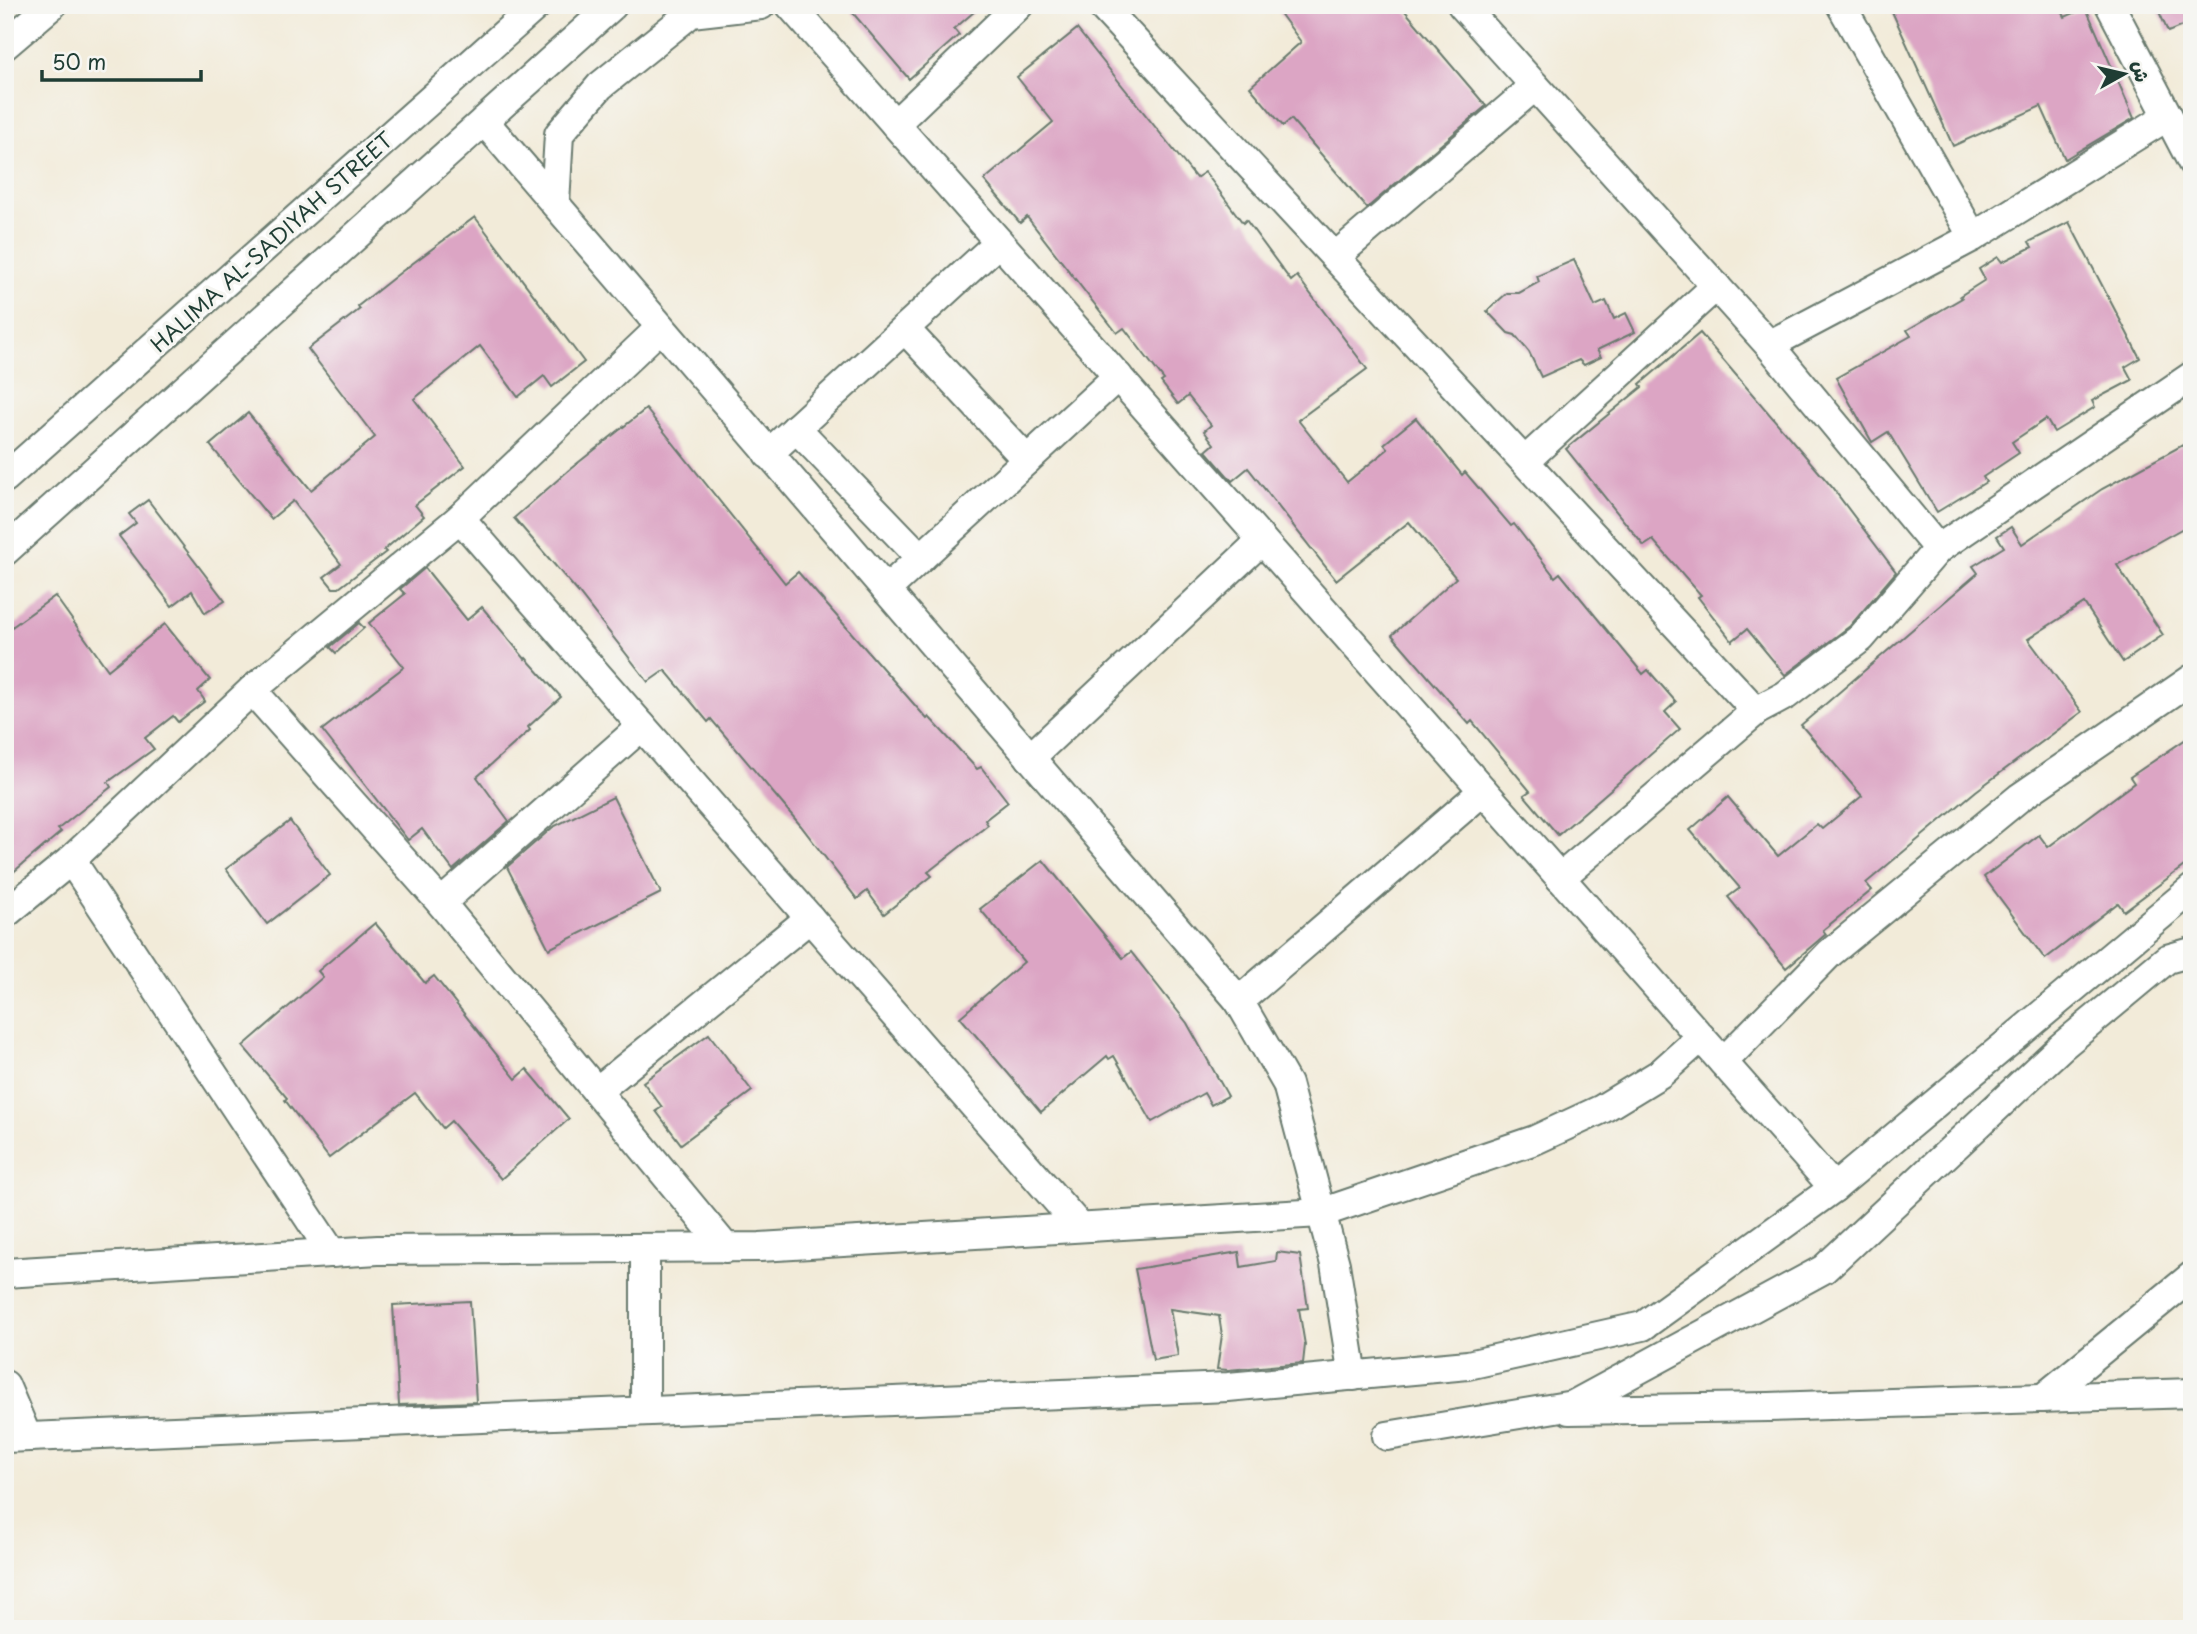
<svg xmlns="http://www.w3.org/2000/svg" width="2197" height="1634" viewBox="0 0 2197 1634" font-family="'Playpen Sans','Playpen Sans Arabic',sans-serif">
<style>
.building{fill:#dca5c4}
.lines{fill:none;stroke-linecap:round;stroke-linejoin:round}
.minor-casing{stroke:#697a6e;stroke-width:32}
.minor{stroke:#fff;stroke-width:28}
.labels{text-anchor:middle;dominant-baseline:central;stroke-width:7;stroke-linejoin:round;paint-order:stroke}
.street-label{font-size:21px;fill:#1f3d34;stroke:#f6f6f2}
</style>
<rect width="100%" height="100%" fill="#f6f6f2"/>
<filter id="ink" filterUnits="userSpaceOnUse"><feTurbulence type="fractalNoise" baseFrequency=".0143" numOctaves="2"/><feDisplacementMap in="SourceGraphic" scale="14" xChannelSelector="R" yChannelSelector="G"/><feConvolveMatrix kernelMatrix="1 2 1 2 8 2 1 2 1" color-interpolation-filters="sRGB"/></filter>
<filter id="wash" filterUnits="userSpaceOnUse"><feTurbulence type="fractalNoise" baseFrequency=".00686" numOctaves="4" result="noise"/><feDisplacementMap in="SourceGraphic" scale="28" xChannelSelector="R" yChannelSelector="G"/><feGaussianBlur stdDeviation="1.57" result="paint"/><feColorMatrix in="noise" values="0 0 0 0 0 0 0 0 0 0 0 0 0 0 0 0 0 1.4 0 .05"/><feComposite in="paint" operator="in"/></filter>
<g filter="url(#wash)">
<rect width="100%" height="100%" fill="#f2ebd9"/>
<g id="blocks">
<g class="building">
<polygon points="846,5 982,5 954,29 959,35 909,79"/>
<polygon points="1274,5 1400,5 1486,106 1367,208 1291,119 1283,126 1250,87 1301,42"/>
<polygon points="1889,5 2059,5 2065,17 2086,8 2134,118 2065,159 2041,106 1953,146"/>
<polygon points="2156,5 2192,5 2192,22 2168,32"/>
<polygon points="1077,29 1196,178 1205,172 1243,223 1246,220 1291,281 1297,276 1367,369 1298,420 1347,482 1388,449 1384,444 1416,418 1462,475 1465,472 1511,526 1514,524 1555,577 1560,573 1643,674 1648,670 1676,702 1665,712 1680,729 1558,835 1524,795 1530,791 1472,721 1469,724 1392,635 1456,578 1409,522 1336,580 1248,468 1232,481 1206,451 1214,444 1204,431 1211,425 1188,396 1178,404 1161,382 1164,380 1124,328 1117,333 1027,217 1020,223 984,180 1053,122 1017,77"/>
<polygon points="475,217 584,362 552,387 544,376 518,397 480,346 414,399 465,466 415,505 424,516 384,550 386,552 339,588 333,588 324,577 341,564 293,501 271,519 210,445 248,413 311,490 375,437 308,349 360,309 358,306 401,272"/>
<polygon points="2069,222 2140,358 2125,367 2132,380 2092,401 2095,407 2054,432 2046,419 2012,442 2019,453 1983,477 1986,482 1937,512 1888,432 1872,442 1836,378 1911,336 1907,330 1962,298 1960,296 1985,280 1979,269 1998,257 2002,262 2032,247 2029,242"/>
<polygon points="1574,260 1595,306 1606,301 1614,319 1626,313 1635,332 1597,350 1601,357 1584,365 1579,360 1541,377 1529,352 1515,335 1508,333 1487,311 1507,293 1519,293 1539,282 1537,276"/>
<polygon points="1700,333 1831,486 1896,572 1850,626 1785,675 1747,629 1732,641 1698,597 1701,595 1653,540 1644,546 1566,449 1642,387 1640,384"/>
<polygon points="646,409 785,583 798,572 927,719 929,717 977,769 981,767 1008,802 985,820 988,825 928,872 932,876 884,914 867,891 857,899 801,826 711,719 708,722 665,670 648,682 578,592 514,518 569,470"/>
<polygon points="2192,440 2192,523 2117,565 2163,635 2123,662 2084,603 2028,639 2082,712 1976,791 1866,883 1872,890 1823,930 1826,934 1786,968 1728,897 1740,888 1690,830 1728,797 1778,856 1817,824 1822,829 1862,796 1801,725 1978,573 1973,566 2004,547 1997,536 2011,527 2022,544 2102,489"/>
<polygon points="148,500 225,601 205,613 192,591 172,606 119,536 136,523 129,514"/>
<polygon points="425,568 467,620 482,607 525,659 526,658 561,697 528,727 530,730 477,777 509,821 453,870 422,829 408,840 322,730 404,667 369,623 405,594 400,589"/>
<polygon points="55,596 108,670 165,624 210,680 198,691 205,701 178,722 173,716 145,738 154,749 108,782 111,787 58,829 61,832 5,879 5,632"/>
<polygon points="359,623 364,628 336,653 330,647"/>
<polygon points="2192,735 2192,860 2124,911 2118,903 2045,959 1984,877 2039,835 2048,847 2134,783 2130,777"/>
<polygon points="613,797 661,893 549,949 507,867 553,827"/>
<polygon points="290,821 330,875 267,924 226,869"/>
<polygon points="1043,860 1123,958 1131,952 1187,1023 1228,1096 1211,1105 1204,1093 1152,1122 1114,1056 1109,1059 1107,1056 1041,1112 960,1017 1024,962 980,909"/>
<polygon points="375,923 425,983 434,976 516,1079 527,1069 569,1119 501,1179 451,1121 443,1128 415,1093 329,1158 285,1100 287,1098 243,1046 323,977 318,971"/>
<polygon points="709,1034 752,1091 681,1144 656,1111 662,1107 643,1082"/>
<polygon points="1239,1252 1241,1267 1276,1261 1277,1252 1300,1255 1308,1308 1299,1309 1305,1345 1303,1363 1228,1370 1217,1369 1222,1335 1219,1316 1170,1309 1178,1356 1153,1360 1135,1269"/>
<polygon points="470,1301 476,1402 399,1405 393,1305"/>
</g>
</g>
</g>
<g filter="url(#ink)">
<use href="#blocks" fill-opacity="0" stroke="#697a6e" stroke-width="2"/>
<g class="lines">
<g class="minor-casing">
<g id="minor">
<polyline points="790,5 1834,1188"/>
<polyline points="1101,5 1756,711"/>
<polyline points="1462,5 1769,345 1938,549"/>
<polyline points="1841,5 1973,237"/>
<polyline points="2110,5 2192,162"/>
<polyline points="5,45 52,5"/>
<polyline points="484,121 1239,1001 1287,1084 1335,1264 1353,1376"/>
<polyline points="895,124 1019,5"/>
<polyline points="555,204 559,134 600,86 691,13 761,5"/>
<polyline points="1335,257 1535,86"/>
<polyline points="905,329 1027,460"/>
<polyline points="1769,345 1973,237 2168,116"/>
<polyline points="796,428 921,558"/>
<polyline points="768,454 999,242"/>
<polyline points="1525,461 1716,286"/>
<polyline points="5,478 537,5"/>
<polyline points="460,518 1080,1227"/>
<polyline points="5,551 613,5"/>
<polyline points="886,590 1118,376"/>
<polyline points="252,690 441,903 726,1248"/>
<polyline points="1030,758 1262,540"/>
<polyline points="71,860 332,1253"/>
<polyline points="1560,878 1756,711 1786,695 1861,638 1938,549 2192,376"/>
<polyline points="441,903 642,726"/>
<polyline points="5,914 71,860 252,690 460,518 660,328"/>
<polyline points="1239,1001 1483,791"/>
<polyline points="1723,1062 1830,953 2019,798 2192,679"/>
<polyline points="597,1091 810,918"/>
<polyline points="5,1273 378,1250 760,1247 1321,1213 1535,1140 1602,1109 1661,1073 1701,1037"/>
<polyline points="5,1385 27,1437"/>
<polyline points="2043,1398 2192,1276"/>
<polyline points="1569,1410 1769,1407 2192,1393"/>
<polyline points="645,1411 645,1248"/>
<polyline points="1387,1436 1573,1405 1824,1269 2061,1047 2167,959 2192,952"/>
<polyline points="5,1438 1228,1387 1468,1365 1643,1326 1834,1188 2192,889"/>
</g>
</g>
<use href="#minor" class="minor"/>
</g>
</g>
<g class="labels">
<g class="street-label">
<text transform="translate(271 241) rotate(-42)">HALIMA AL-SADIYAH STREET</text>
</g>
</g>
<rect width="2197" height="1634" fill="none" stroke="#f6f6f2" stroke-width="28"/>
<g transform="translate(2124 74) rotate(82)" stroke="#f6f6f2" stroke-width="5" paint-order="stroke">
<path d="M0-5L12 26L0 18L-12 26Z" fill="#1f3d34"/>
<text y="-10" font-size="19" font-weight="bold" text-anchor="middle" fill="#1f3d34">ش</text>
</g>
<path d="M42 70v10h159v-10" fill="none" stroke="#1f3d34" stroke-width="3.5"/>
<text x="52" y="70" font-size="21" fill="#1f3d34" stroke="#f6f6f2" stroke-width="5" paint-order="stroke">50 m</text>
</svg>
